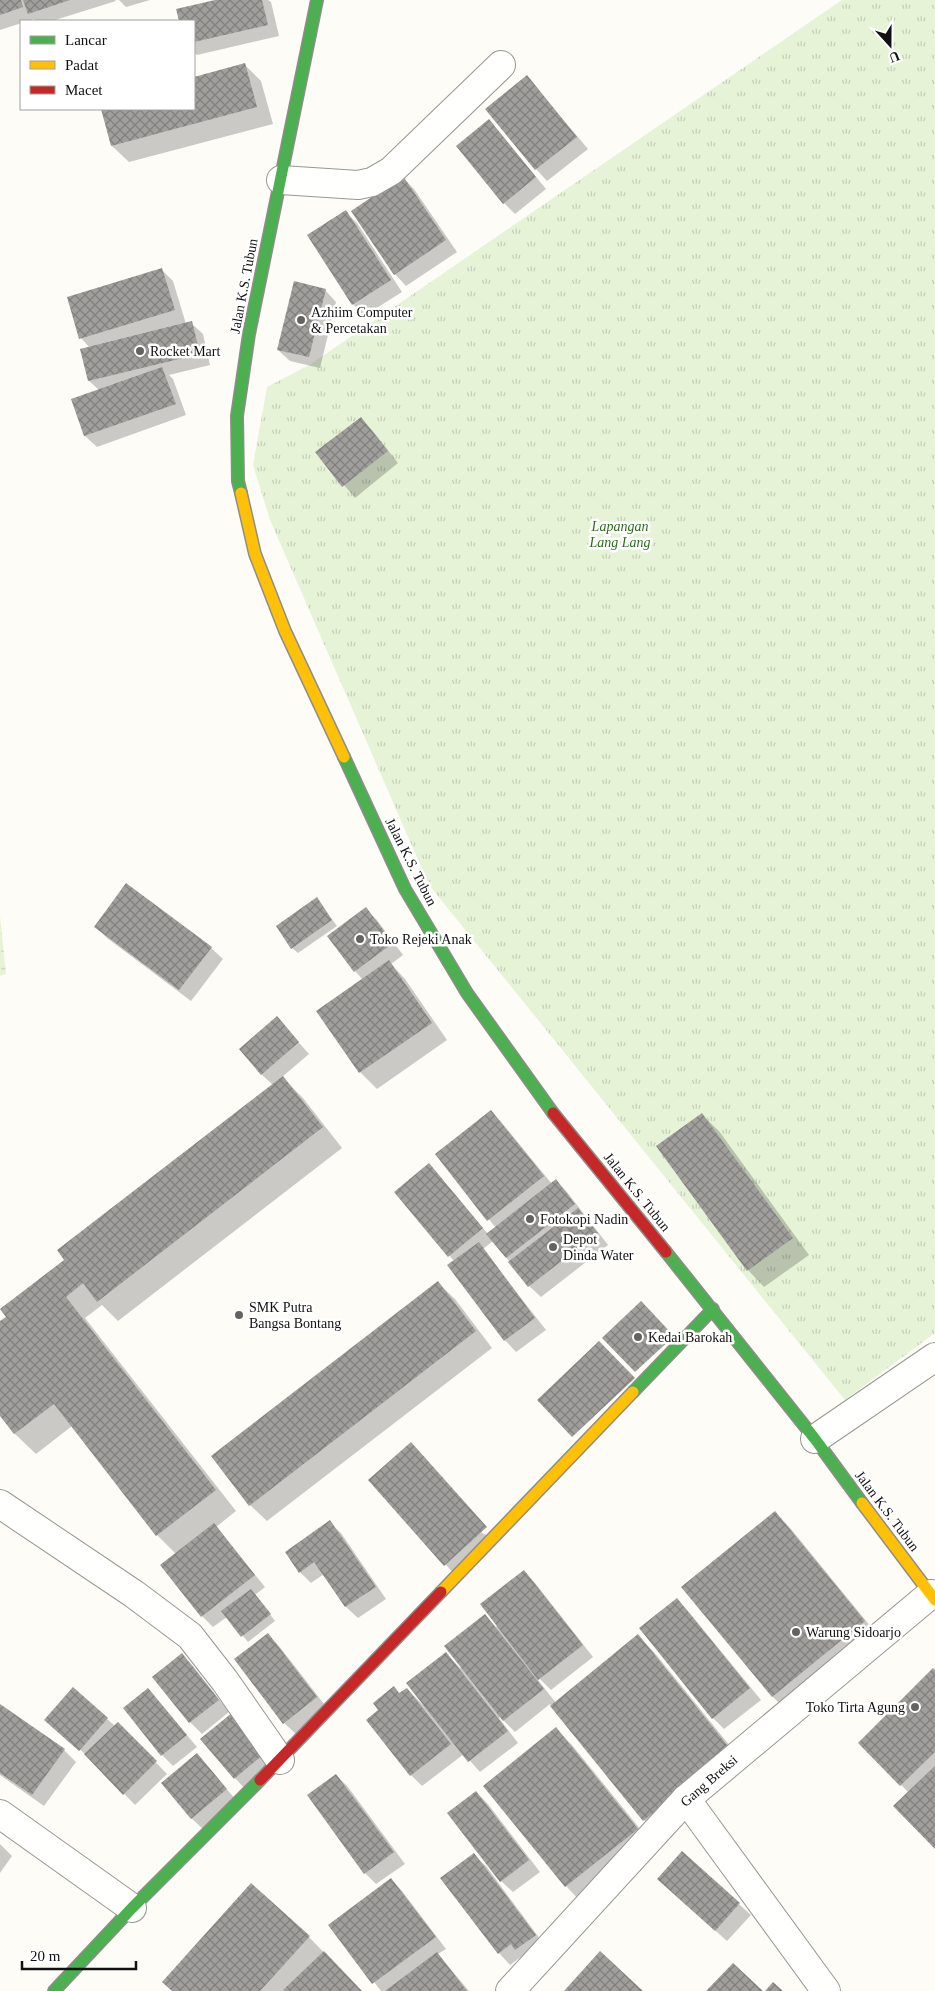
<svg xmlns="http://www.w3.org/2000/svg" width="935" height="1991" viewBox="0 0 935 1991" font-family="'Times New Roman',serif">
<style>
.wetland{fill:url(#wetland-marsh)}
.park{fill:url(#park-tufts)}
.shadow{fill:#0003}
.building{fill:url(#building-cross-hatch)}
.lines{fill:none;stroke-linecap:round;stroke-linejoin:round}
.street-casing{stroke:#979795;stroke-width:30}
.fast-casing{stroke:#8e8d8b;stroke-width:14}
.slow-casing{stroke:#8e8d8b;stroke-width:14}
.jam-casing{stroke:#8e8d8b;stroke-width:14}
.street{stroke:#fffffe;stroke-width:28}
.fast{stroke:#4caf50;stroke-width:11}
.slow{stroke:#ffc107;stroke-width:11}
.jam{stroke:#c62828;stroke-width:11}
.poi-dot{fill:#646362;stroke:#fff;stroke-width:2}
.labels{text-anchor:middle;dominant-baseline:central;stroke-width:5;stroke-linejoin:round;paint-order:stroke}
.street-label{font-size:14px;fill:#111;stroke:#fff}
.poi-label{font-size:14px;fill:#111;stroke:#fff;text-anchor:start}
.park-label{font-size:14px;font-style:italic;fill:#2f6b1f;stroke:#fff}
</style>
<defs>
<pattern id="wetland-marsh" width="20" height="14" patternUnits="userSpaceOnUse" patternTransform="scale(1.25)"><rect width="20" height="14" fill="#e7f3d7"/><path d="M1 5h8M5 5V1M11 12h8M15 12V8" fill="none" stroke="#c5cfb8"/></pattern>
<pattern id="park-tufts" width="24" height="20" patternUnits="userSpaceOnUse" patternTransform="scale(1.25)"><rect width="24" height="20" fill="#e7f3d7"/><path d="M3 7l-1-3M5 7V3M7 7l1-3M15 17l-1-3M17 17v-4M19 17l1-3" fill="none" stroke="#c5cfb8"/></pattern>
<pattern id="building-cross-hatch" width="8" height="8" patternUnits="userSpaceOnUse" patternTransform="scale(1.25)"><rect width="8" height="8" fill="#a19f9c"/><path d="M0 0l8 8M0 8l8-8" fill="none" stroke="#82807e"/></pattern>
</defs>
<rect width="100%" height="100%" fill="#fdfcf7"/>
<polygon class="wetland" points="0,916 6,974 0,976"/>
<polygon class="park" points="842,0 935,0 935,1333 845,1400 429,885 270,520 253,465 267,387 311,364"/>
<g class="shadow">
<polygon points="0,0 115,0 116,1 52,21 36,21 34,19 0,30"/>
<polygon points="119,0 150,0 126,7"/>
<polygon points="220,0 268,0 271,2 279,36 197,55 194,53 194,21 180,21 177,10"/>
<polygon points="245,65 261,81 273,124 129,162 112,146 102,109 194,109 194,78"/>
<polygon points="527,77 588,149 547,181 536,169"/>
<polygon points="489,121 500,133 546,189 515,214 504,203"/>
<polygon points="403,178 414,189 457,252 406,286 395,274"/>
<polygon points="345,212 357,223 402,292 364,316 353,304 309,236"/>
<polygon points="161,269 173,281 186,324 191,323 203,334 210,365 169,375 173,379 186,415 97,447 85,436 72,400 99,390 89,381 82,349 90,348 81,338"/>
<polygon points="325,290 336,302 320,368 290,361 278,350"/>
<polygon points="361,419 372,430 398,463 355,498 317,453"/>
<polygon points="127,885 211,948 223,959 191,1001 107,938 95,926"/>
<polygon points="317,899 337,926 298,953 292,948"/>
<polygon points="365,909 377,920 403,955 391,964 405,979 447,1040 377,1089 360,1072 318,1011 363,980 355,971"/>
<polygon points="277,1018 309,1054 282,1077 303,1098 342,1148 118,1321 102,1305 85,1318 236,1511 216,1527 265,1587 255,1595 275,1621 248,1642 227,1617 213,1627 202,1616 176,1554 157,1535 72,1426 36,1454 15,1434 0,1414 0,1323 66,1260 273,1085 261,1074"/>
<polygon points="491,1111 502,1123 552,1184 556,1181 567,1192 608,1245 541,1297 529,1286 493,1241 483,1249 546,1330 516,1352 505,1340 454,1261 396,1192 429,1164 488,1234 496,1228 436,1154"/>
<polygon points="702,1115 719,1131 809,1255 764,1287 748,1270"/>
<polygon points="438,1283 455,1299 492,1348 267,1521 250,1505"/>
<polygon points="370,1480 497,1540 456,1576"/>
<polygon points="775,1512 791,1529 880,1638 789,1713 772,1696"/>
<polygon points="329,1522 341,1533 386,1599 358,1618 346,1607 324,1574 311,1583 300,1572"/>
<polygon points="524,1571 535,1583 593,1657 551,1690 540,1679 538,1680 556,1703 638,1636 654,1652 747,1767 660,1836 644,1820 550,1704 515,1732 500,1717 499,1718 518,1743 480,1772 464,1754 422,1786 411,1775 380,1711 394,1688 400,1694 407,1689 423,1705 424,1704 446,1653 460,1668 462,1667 485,1615 496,1627 498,1625"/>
<polygon points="677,1600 688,1611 761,1700 724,1729 713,1718"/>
<polygon points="268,1635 279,1646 328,1709 296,1734 284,1723"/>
<polygon points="182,1655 193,1666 229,1712 202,1734 190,1722 154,1677"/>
<polygon points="935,1672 935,1847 909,1793 860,1743"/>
<polygon points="73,1689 115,1726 118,1723 167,1774 135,1805 92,1760 46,1720"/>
<polygon points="148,1689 197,1747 173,1766 162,1755"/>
<polygon points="0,1705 64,1750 76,1762 44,1806 0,1775"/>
<polygon points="232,1714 277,1765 246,1790 235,1778"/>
<polygon points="556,1729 572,1745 654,1846 582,1903 566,1886 484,1787"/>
<polygon points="197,1755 237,1801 203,1829 191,1818"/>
<polygon points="336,1775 348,1787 405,1864 376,1884 365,1873"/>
<polygon points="476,1792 488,1804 540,1872 513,1892 501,1881"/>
<polygon points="0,1844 12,1856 0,1873"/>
<polygon points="682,1853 751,1915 727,1941 670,1890"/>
<polygon points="474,1855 486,1866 546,1947 527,1961 522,1956 510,1965 499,1953 442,1878"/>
<polygon points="391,1879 402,1891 446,1949 438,1954 469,1991 381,1991 330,1925"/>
<polygon points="309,1937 361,1991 173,1991"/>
</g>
<g class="building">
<polygon points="0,0 21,0 23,7 0,15"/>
<polygon points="23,0 70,0 28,14"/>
<polygon points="215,0 262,0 268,25 194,42 194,21 179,21 176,9"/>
<polygon points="245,63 257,107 111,146 101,109 194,109 194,77"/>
<polygon points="527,75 577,137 535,170 485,109"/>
<polygon points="489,119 536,177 503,204 456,146"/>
<polygon points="403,176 446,240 394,275 351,211"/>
<polygon points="346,210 391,280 352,305 307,235"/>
<polygon points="162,268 175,310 79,339 67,297"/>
<polygon points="294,281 326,289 309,357 277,350"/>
<polygon points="192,321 200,354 88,381 80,349"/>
<polygon points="162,367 176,404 84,436 71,399"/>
<polygon points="361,417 388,451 342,487 315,452"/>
<polygon points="126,883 212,947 179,990 94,927"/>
<polygon points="317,897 332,920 291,949 276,926"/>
<polygon points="366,907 393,943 354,972 327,936"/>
<polygon points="389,960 432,1023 359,1073 316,1011"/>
<polygon points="277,1016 299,1042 261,1075 239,1049"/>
<polygon points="283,1076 323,1127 97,1302 83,1283 66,1297 216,1490 156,1536 54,1404 14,1434 0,1416 0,1321 6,1317 0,1309 64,1260 57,1250"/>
<polygon points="491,1110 544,1176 487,1221 435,1154"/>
<polygon points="702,1113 793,1238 747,1271 656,1146"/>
<polygon points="429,1163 483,1228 448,1257 394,1192"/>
<polygon points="556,1179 575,1204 506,1258 486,1234"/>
<polygon points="578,1208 598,1233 528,1287 508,1262"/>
<polygon points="479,1242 535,1318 504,1341 447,1265"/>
<polygon points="438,1281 476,1331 249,1506 211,1456"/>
<polygon points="641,1301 674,1336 635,1372 602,1338"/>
<polygon points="599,1341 635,1378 572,1437 537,1400"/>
<polygon points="411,1442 487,1527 444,1566 368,1480"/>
<polygon points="775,1511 865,1621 772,1697 681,1587"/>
<polygon points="330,1520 376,1587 345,1607 314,1562 299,1573 285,1552"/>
<polygon points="214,1523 255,1575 201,1617 160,1565"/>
<polygon points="524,1570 583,1645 538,1680 480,1604"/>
<polygon points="251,1589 271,1614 241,1637 221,1611"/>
<polygon points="677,1598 750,1688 712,1719 639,1628"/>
<polygon points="485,1614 544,1689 503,1721 444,1646"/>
<polygon points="268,1633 317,1697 283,1724 234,1659"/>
<polygon points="638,1634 731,1750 643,1821 550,1706"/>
<polygon points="446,1652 508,1731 468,1762 406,1683"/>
<polygon points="182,1653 219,1700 189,1723 152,1677"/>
<polygon points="933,1668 935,1670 935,1752 900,1786 858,1743"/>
<polygon points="394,1686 399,1693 407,1688 451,1744 410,1776 366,1720 378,1710 373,1703"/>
<polygon points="73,1687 108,1718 79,1751 44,1720"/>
<polygon points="148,1688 187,1735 161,1756 123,1708"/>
<polygon points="0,1704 65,1749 32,1795 0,1773"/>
<polygon points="233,1712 266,1752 234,1779 200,1739"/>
<polygon points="118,1722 157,1761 123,1795 84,1754"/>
<polygon points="556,1727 638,1829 565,1887 483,1786"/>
<polygon points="197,1753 227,1789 191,1819 161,1783"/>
<polygon points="935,1766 935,1849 893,1806"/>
<polygon points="336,1774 394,1852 364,1874 307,1795"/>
<polygon points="476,1791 529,1860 500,1882 447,1813"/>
<polygon points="682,1851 740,1903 715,1931 657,1879"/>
<polygon points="474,1853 536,1935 515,1950 511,1944 498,1954 440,1878"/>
<polygon points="391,1878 436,1937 372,1984 328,1925"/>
<polygon points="251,1883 310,1936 260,1991 172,1991 162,1982"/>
<polygon points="324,1951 362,1991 285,1991 283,1990"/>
<polygon points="600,1951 643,1991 564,1991"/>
<polygon points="437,1952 467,1991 385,1991"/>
<polygon points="733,1963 763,1991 706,1991"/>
<polygon points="773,1982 783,1991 765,1991"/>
</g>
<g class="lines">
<g class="street-casing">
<g id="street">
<polyline points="281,180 358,185 372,182 391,171 501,65"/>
<polyline points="815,1439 935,1357"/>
<polyline points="0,1504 134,1594 190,1636 225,1681 280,1760"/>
<polyline points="686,1799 826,1991"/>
<polyline points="0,1814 132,1908"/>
<polyline points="510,1991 686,1799 931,1594"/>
</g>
</g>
<g class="fast-casing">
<g id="fast">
<polyline points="241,493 238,481 237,416 249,334 317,0"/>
<polyline points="344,757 405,889 467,993 553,1113"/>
<polyline points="666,1252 815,1439 862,1503"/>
<polyline points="633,1392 713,1309"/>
<polyline points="54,1991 132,1908 260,1780"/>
</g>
</g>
<g class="slow-casing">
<g id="slow">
<polyline points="241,493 255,554 285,631 344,757"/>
<polyline points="862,1503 935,1600"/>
<polyline points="441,1592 633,1392"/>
</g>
</g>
<g class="jam-casing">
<g id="jam">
<polyline points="553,1113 666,1252"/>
<polyline points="260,1780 441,1592"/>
</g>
</g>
<use href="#street" class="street"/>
<use href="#fast" class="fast"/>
<use href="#slow" class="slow"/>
<use href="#jam" class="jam"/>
</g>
<g class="poi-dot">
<circle cx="301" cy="320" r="5"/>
<circle cx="140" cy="351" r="5"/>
<circle cx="360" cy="939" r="5"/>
<circle cx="530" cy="1219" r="5"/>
<circle cx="553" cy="1247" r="5"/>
<circle cx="239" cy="1315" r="5"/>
<circle cx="638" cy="1337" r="5"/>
<circle cx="796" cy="1632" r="5"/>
<circle cx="915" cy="1707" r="5"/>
</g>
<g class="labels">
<g class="street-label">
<text transform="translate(244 286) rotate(-79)">Jalan K.S. Tubun</text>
<text transform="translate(411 862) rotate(63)">Jalan K.S. Tubun</text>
<text transform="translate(637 1192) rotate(51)">Jalan K.S. Tubun</text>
<text transform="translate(887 1511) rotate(53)">Jalan K.S. Tubun</text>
<text transform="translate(709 1781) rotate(-41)">Gang Breksi</text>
</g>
<g class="poi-label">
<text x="311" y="312">Azhiim Computer<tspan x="311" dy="16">&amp; Percetakan</tspan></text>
<text x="150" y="351">Rocket Mart</text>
<text x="370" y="939">Toko Rejeki Anak</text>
<text x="540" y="1219">Fotokopi Nadin</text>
<text x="563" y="1239">Depot<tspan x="563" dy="16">Dinda Water</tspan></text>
<text x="249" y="1307">SMK Putra<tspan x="249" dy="16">Bangsa Bontang</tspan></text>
<text x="648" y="1337">Kedai Barokah</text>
<text x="806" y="1632">Warung Sidoarjo</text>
<text x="905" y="1707" text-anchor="end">Toko Tirta Agung</text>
</g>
<g class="park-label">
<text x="620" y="526">Lapangan<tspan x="620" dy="16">Lang Lang</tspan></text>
</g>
</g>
<rect x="20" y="20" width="175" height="90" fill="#ffffff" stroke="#a0a0a0"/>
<rect x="30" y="36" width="25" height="8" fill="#4caf50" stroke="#a0a0a0"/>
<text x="65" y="45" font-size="15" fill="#111111">Lancar</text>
<rect x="30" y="61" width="25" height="8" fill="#ffc107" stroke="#a0a0a0"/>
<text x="65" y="70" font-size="15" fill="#111111">Padat</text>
<rect x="30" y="86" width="25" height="8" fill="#c62828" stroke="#a0a0a0"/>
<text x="65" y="95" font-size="15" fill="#111111">Macet</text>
<g transform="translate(890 45) rotate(159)" stroke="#ffffff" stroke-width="4" paint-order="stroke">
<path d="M0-4L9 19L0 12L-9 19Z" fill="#111111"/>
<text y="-8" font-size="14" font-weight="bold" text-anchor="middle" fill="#111111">U</text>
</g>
<path d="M22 1961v8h114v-8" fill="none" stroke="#111111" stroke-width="2.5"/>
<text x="30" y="1961" font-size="15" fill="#111111" stroke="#ffffff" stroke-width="4" paint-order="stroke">20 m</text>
</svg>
